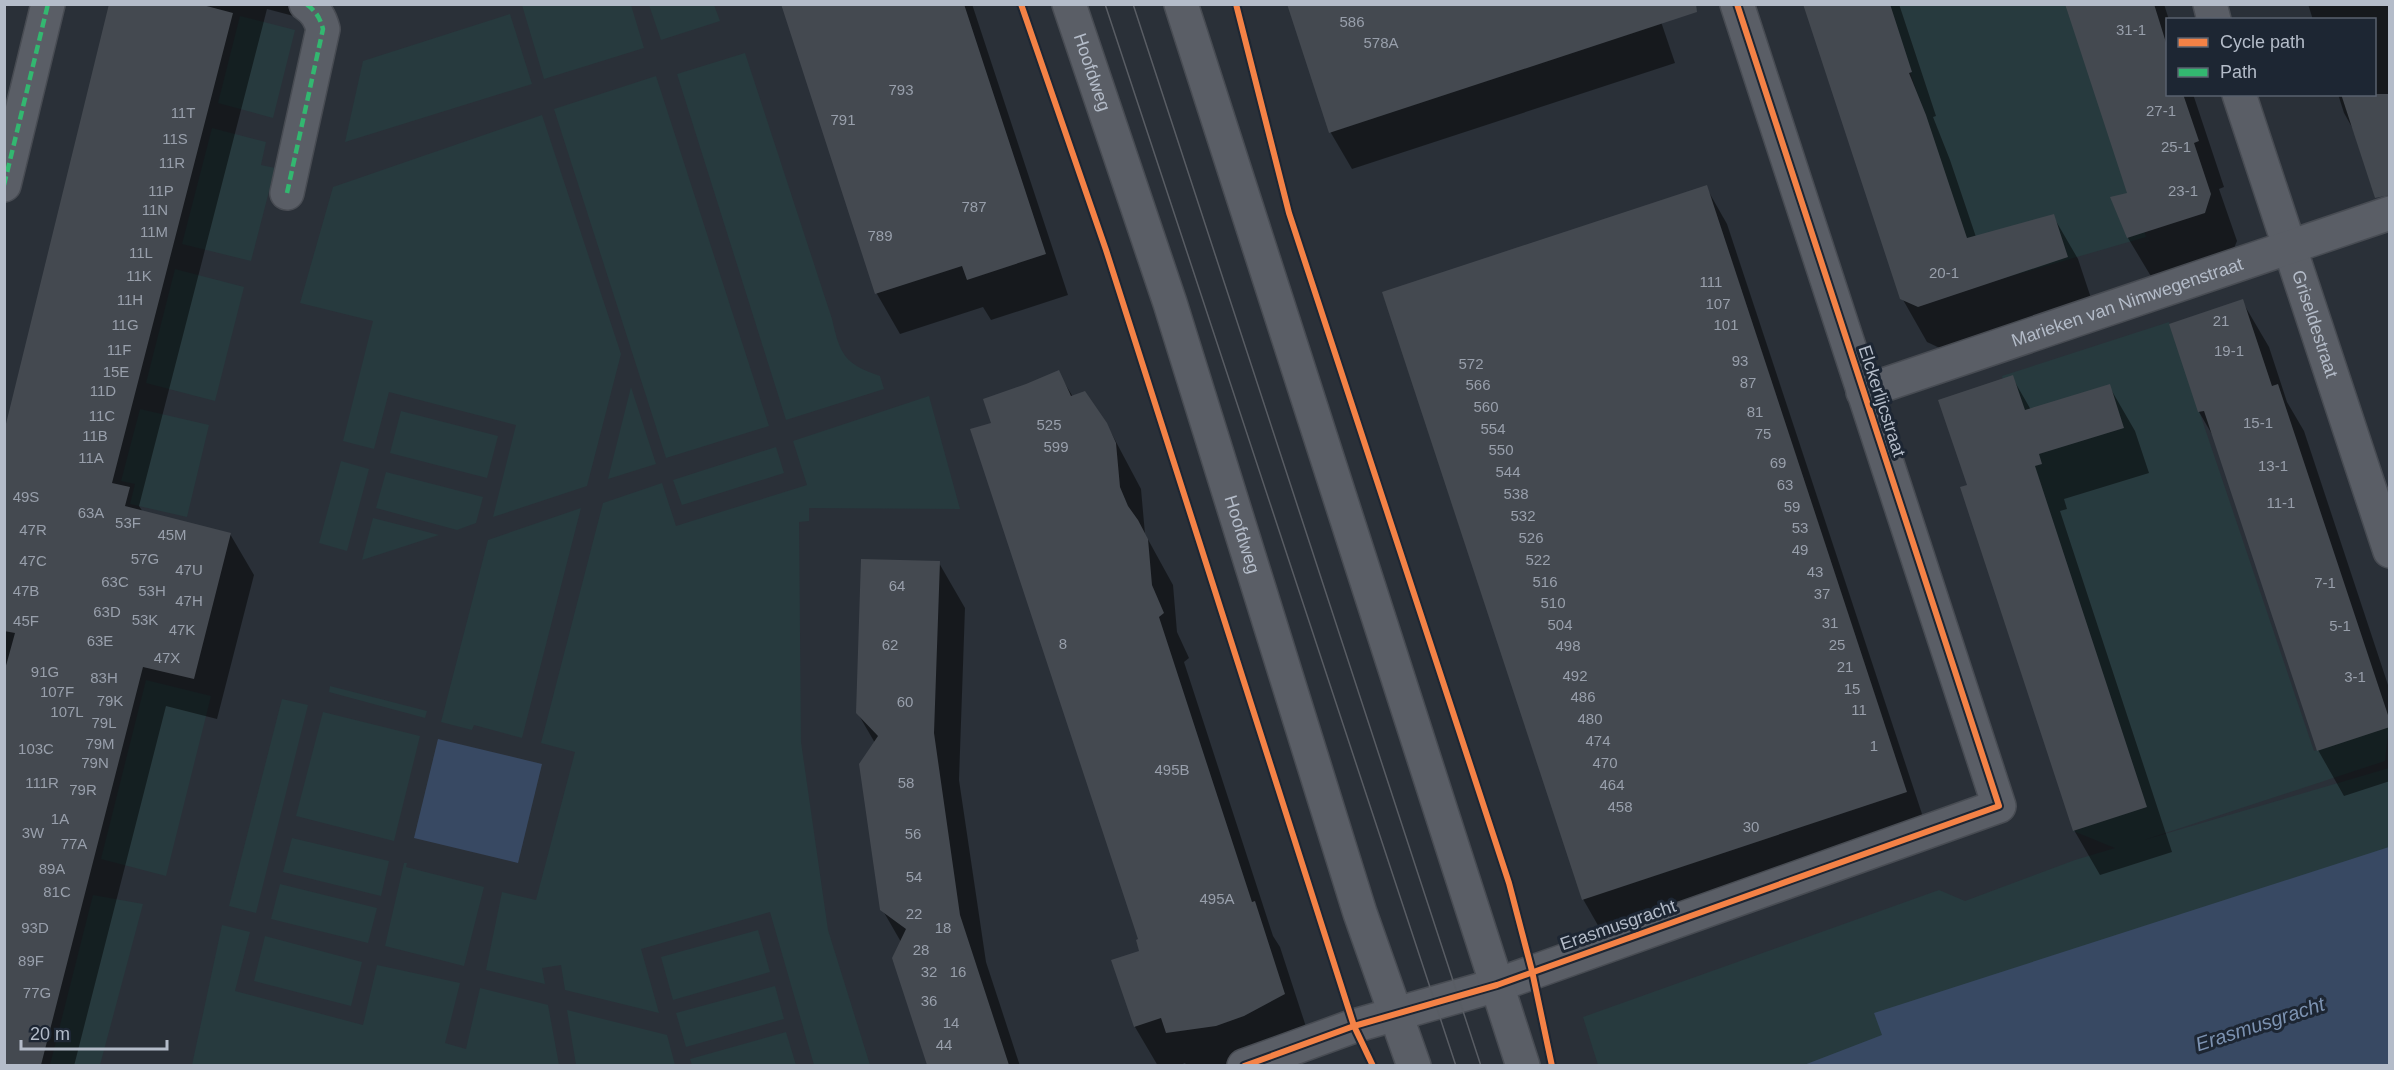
<svg xmlns="http://www.w3.org/2000/svg" width="2394" height="1070" viewBox="0 0 2394 1070" font-family="Helvetica,sans-serif">
<style>
.green{fill:#273a3e}
.water{fill:#384963}
.shadow{fill:#0007}
.building{fill:#444950}
.lines{fill:none;stroke-linecap:round;stroke-linejoin:round}
.pedestrian-casing{stroke:#484c53;stroke-width:36}
.minor-casing{stroke:#484c53;stroke-width:36}
.tertiary-casing{stroke:#484c53;stroke-width:36}
.pedestrian{stroke:#5a5e66;stroke-width:33}
.minor{stroke:#5a5e66;stroke-width:33}
.tertiary{stroke:#5a5e66;stroke-width:33}
.tram{stroke:#595d64;stroke-width:1.5}
.quiet{stroke:#33b770;stroke-width:4.5;stroke-dasharray:9 4.5;stroke-linecap:butt}
.cycleway-casing{stroke:#1d2633;stroke-width:10}
.cycleway{stroke:#f48246;stroke-width:6}
.labels{text-anchor:middle;dominant-baseline:central;stroke-width:6;stroke-linejoin:round;paint-order:stroke}
.number-label{font-size:15px;fill:#989fab}
.street-label{font-size:18px;fill:#b4bcc9;stroke:#1d2633}
.water-label{font-size:20px;font-style:italic;fill:#7c92b1;stroke:#1d2633}
</style>
<rect width="100%" height="100%" fill="#2a3038"/>
<g class="green">
<polygon points="522,5 631,5 644,48 544,79"/>
<polygon points="649,5 714,5 720,21 661,40"/>
<polygon points="1888,5 2072,5 2146,237 1980,285"/>
<polygon points="510,14 532,84 345,142 363,61"/>
<polygon points="240,16 295,30 273,118 218,103"/>
<path d="M 745,53 L 832,319 C 840,354 844,364 880,376 L 884,389 L 786,420 L 677,74 Z"/>
<polygon points="656,76 769,426 666,458 554,109"/>
<polygon points="542,115 621,354 587,486 493,517 516,425 389,392 374,449 343,441 373,321 300,303 333,187"/>
<polygon points="212,128 266,142 261,165 275,168 251,261 182,244"/>
<polygon points="175,269 244,287 215,401 146,383"/>
<polygon points="2169,322 2314,751 2389,727 2385,761 2144,840 2389,768 2389,892 1865,1065 1598,1065 1583,1017 1939,890 1965,901 2075,860 2115,848 2073,831 2141,808 2002,376"/>
<polygon points="631,387 656,464 608,479"/>
<polygon points="929,396 960,509 809,508 809,521 799,522 801,742 828,930 870,1065 814,1065 770,912 641,949 659,1013 565,990 561,965 542,968 545,984 486,970 502,892 536,900 575,752 541,743 603,503 662,483 676,526 807,485 793,441"/>
<polygon points="140,409 209,425 187,517 130,504 135,484 121,481"/>
<polygon points="401,411 498,436 487,478 390,453"/>
<polygon points="776,447 784,473 682,505 673,480"/>
<polygon points="341,461 369,469 347,551 319,543"/>
<polygon points="386,472 483,497 476,523 457,530 376,508"/>
<polygon points="581,508 522,738 474,725 472,730 441,722 488,540"/>
<polygon points="373,518 439,535 362,560"/>
<polygon points="146,680 211,696 166,876 101,859"/>
<polygon points="330,686 427,711 425,718 329,692"/>
<polygon points="282,699 308,705 256,913 229,906"/>
<polygon points="323,712 420,736 394,841 296,816"/>
<polygon points="292,838 389,861 381,896 283,872"/>
<polygon points="404,863 407,863 406,867 484,887 464,966 385,946"/>
<polygon points="280,884 377,908 368,943 271,919"/>
<polygon points="93,895 143,904 100,1065 50,1065"/>
<polygon points="222,925 250,932 235,991 363,1025 377,965 460,983 445,1043 466,1049 480,988 548,1005 559,1065 192,1065"/>
<polygon points="758,930 770,972 673,1000 661,957"/>
<polygon points="265,936 362,962 351,1006 254,981"/>
<polygon points="775,986 784,1019 686,1047 676,1013"/>
<polygon points="567,1010 667,1035 675,1065 576,1065"/>
<polygon points="786,1032 796,1065 692,1065 690,1059"/>
</g>
<g class="water">
<polygon points="438,739 542,764 518,863 414,838"/>
<polygon points="2389,847 2389,1065 1804,1065 1882,1035 1874,1013"/>
</g>
<g class="shadow">
<polygon points="110,4 329,4 324,24 267,9 139,506 143,512 230,534 254,575 217,719 166,706 74,1066 4,1066 4,679 8,665 4,664 4,438"/>
<polygon points="783,4 972,4 1068,295 991,320 983,307 900,334 877,294"/>
<polygon points="1289,4 1655,4 1675,63 1352,169 1331,133"/>
<polygon points="1805,4 1899,4 1936,116 1933,117 1950,160 1976,237 2053,216 2078,259 2092,301 1944,350 1927,342 1902,298"/>
<polygon points="2067,4 2164,4 2169,20 2168,94 2193,94 2224,187 2219,189 2237,241 2230,258 2155,283 2128,238 2129,194"/>
<polygon points="2308,4 2390,4 2390,200 2364,156 2357,136 2344,113 2338,94 2374,94 2374,20 2313,20"/>
<polygon points="1706,187 1727,224 1927,829 1604,936 1583,899"/>
<polygon points="2242,301 2269,347 2287,402 2304,431 2390,691 2390,781 2344,796 2318,750 2216,441 2199,412"/>
<polygon points="1058,372 1073,397 1106,423 1141,489 1145,534 1173,585 1177,632 1189,658 1184,662 1273,936 1280,947 1310,1039 1255,1066 1187,1066 1185,1063 1178,1066 1158,1066 1135,1027 1141,952 1140,940 993,424"/>
<polygon points="2012,377 2031,410 2109,386 2135,431 2149,473 2064,499 2067,509 2060,511 2172,852 2100,875 2074,830 1968,486"/>
<polygon points="939,563 965,608 959,780 986,962 1020,1066 928,1066 893,958 901,942 882,909 875,743 857,712"/>
</g>
<g class="building">
<polygon points="109,4 199,4 233,13 112,483 130,487 125,506 231,533 194,679 143,667 41,1065 4,1065 4,673 15,633 4,631 4,432"/>
<polygon points="781,4 964,4 1046,254 967,280 962,266 875,294"/>
<polygon points="1287,4 1696,4 1697,12 1329,133"/>
<polygon points="1803,4 1890,4 1912,72 1909,73 1926,115 1967,238 2054,214 2068,257 1918,307 1900,299"/>
<polygon points="2065,4 2154,4 2168,49 2168,94 2183,94 2199,141 2194,143 2211,194 2205,213 2127,238 2110,197 2127,193"/>
<polygon points="2341,94 2390,94 2390,195 2375,198"/>
<polygon points="1707,185 1907,792 1582,900 1382,292"/>
<polygon points="2243,299 2272,386 2278,384 2390,721 2390,727 2317,751 2204,411 2198,412 2169,324"/>
<polygon points="1059,370 1071,396 1085,391 1107,423 1116,443 1120,487 1128,506 1138,520 1148,539 1152,585 1164,613 1159,617 1252,902 1255,901 1285,994 1244,1016 1216,1026 1166,1033 1161,1018 1134,1027 1111,960 1139,951 1136,940 1138,939 970,429 991,423 983,399 1026,384"/>
<polygon points="2013,375 2025,410 2110,384 2124,428 2039,454 2042,464 2035,466 2147,807 2073,831 1960,487 1967,485 1938,400"/>
<polygon points="861,559 940,561 934,733 960,915 1009,1065 927,1065 892,958 906,929 880,910 859,764 878,736 856,713"/>
</g>
<g class="lines">
<g class="pedestrian-casing">
<g id="pedestrian">
<polyline points="4,185 48,4"/>
<path d="M 287,193 L 323,29 C 320,18 316,11 306,4"/>
</g>
</g>
<g class="minor-casing">
<g id="minor">
<polyline points="2210,4 2214,20"/>
<path id="s1" d="M 2239,94 L 2390,551"/>
<path id="s2" d="M 1863,392 L 2390,213"/>
<polyline points="1244,1066 1354,1026 1497,985 1999,806 1737,4"/>
</g>
</g>
<g class="tertiary-casing">
<g id="tertiary">
<path id="s3" d="M 1069,4 L 1170,303 L 1360,913 L 1414,1066"/>
<polyline points="1181,4 1523,1066"/>
</g>
</g>
<use href="#pedestrian" class="pedestrian"/>
<use href="#minor" class="minor"/>
<use href="#tertiary" class="tertiary"/>
<g class="tram">
<polyline points="1105,4 1456,1066"/>
<polyline points="1133,4 1481,1066"/>
</g>
<g class="quiet">
<polyline points="4,185 48,4"/>
<path d="M 287,193 L 323,29 C 320,18 316,11 306,4"/>
</g>
<g class="cycleway-casing">
<g id="cycleway">
<polyline points="1021,4 1106,250 1354,1026 1373,1066"/>
<polyline points="1236,4 1289,213 1509,883 1532,971 1552,1066"/>
<polyline points="1244,1066 1354,1026 1497,985 1999,806 1737,4"/>
</g>
</g>
<use href="#cycleway" class="cycleway"/>
</g>
<g class="labels">
<g class="number-label">
<text x="1352" y="21">586</text>
<text x="2131" y="29">31-1</text>
<text x="1381" y="42">578A</text>
<text x="901" y="89">793</text>
<text x="2161" y="110">27-1</text>
<text x="183" y="112">11T</text>
<text x="843" y="119">791</text>
<text x="175" y="138">11S</text>
<text x="2176" y="146">25-1</text>
<text x="172" y="162">11R</text>
<text x="161" y="190">11P</text>
<text x="2183" y="190">23-1</text>
<text x="974" y="206">787</text>
<text x="155" y="209">11N</text>
<text x="154" y="231">11M</text>
<text x="880" y="235">789</text>
<text x="141" y="252">11L</text>
<text x="1944" y="272">20-1</text>
<text x="139" y="275">11K</text>
<text x="1711" y="281">111</text>
<text x="130" y="299">11H</text>
<text x="1718" y="303">107</text>
<text x="2221" y="320">21</text>
<text x="125" y="324">11G</text>
<text x="1726" y="324">101</text>
<text x="119" y="349">11F</text>
<text x="2229" y="350">19-1</text>
<text x="1740" y="360">93</text>
<text x="1471" y="363">572</text>
<text x="116" y="371">15E</text>
<text x="1748" y="382">87</text>
<text x="1478" y="384">566</text>
<text x="103" y="390">11D</text>
<text x="1486" y="406">560</text>
<text x="1755" y="411">81</text>
<text x="102" y="415">11C</text>
<text x="2258" y="422">15-1</text>
<text x="1049" y="424">525</text>
<text x="1493" y="428">554</text>
<text x="1763" y="433">75</text>
<text x="95" y="435">11B</text>
<text x="1056" y="446">599</text>
<text x="1501" y="449">550</text>
<text x="91" y="457">11A</text>
<text x="1778" y="462">69</text>
<text x="2273" y="465">13-1</text>
<text x="1508" y="471">544</text>
<text x="1785" y="484">63</text>
<text x="1516" y="493">538</text>
<text x="26" y="496">49S</text>
<text x="2281" y="502">11-1</text>
<text x="1792" y="506">59</text>
<text x="91" y="512">63A</text>
<text x="1523" y="515">532</text>
<text x="128" y="522">53F</text>
<text x="1800" y="527">53</text>
<text x="33" y="529">47R</text>
<text x="172" y="534">45M</text>
<text x="1531" y="537">526</text>
<text x="1800" y="549">49</text>
<text x="145" y="558">57G</text>
<text x="1538" y="559">522</text>
<text x="33" y="560">47C</text>
<text x="189" y="569">47U</text>
<text x="1815" y="571">43</text>
<text x="115" y="581">63C</text>
<text x="1545" y="581">516</text>
<text x="2325" y="582">7-1</text>
<text x="897" y="585">64</text>
<text x="26" y="590">47B</text>
<text x="152" y="590">53H</text>
<text x="1822" y="593">37</text>
<text x="189" y="600">47H</text>
<text x="1553" y="602">510</text>
<text x="107" y="611">63D</text>
<text x="145" y="619">53K</text>
<text x="26" y="620">45F</text>
<text x="1830" y="622">31</text>
<text x="1560" y="624">504</text>
<text x="2340" y="625">5-1</text>
<text x="182" y="629">47K</text>
<text x="100" y="640">63E</text>
<text x="1063" y="643">8</text>
<text x="890" y="644">62</text>
<text x="1837" y="644">25</text>
<text x="1568" y="645">498</text>
<text x="167" y="657">47X</text>
<text x="1845" y="666">21</text>
<text x="45" y="671">91G</text>
<text x="1575" y="675">492</text>
<text x="2355" y="676">3-1</text>
<text x="104" y="677">83H</text>
<text x="1852" y="688">15</text>
<text x="57" y="691">107F</text>
<text x="1583" y="696">486</text>
<text x="110" y="700">79K</text>
<text x="905" y="701">60</text>
<text x="1859" y="709">11</text>
<text x="67" y="711">107L</text>
<text x="1590" y="718">480</text>
<text x="104" y="722">79L</text>
<text x="1598" y="740">474</text>
<text x="100" y="743">79M</text>
<text x="1874" y="745">1</text>
<text x="36" y="748">103C</text>
<text x="95" y="762">79N</text>
<text x="1605" y="762">470</text>
<text x="1172" y="769">495B</text>
<text x="42" y="782">111R</text>
<text x="906" y="782">58</text>
<text x="1612" y="784">464</text>
<text x="83" y="789">79R</text>
<text x="1620" y="806">458</text>
<text x="60" y="818">1A</text>
<text x="1751" y="826">30</text>
<text x="33" y="832">3W</text>
<text x="913" y="833">56</text>
<text x="74" y="843">77A</text>
<text x="52" y="868">89A</text>
<text x="914" y="876">54</text>
<text x="57" y="891">81C</text>
<text x="1217" y="898">495A</text>
<text x="914" y="913">22</text>
<text x="35" y="927">93D</text>
<text x="943" y="927">18</text>
<text x="921" y="949">28</text>
<text x="31" y="960">89F</text>
<text x="929" y="971">32</text>
<text x="958" y="971">16</text>
<text x="37" y="992">77G</text>
<text x="929" y="1000">36</text>
<text x="951" y="1022">14</text>
<text x="944" y="1044">44</text>
</g>
<g class="street-label">
<text stroke="none"><textPath href="#s3" startOffset="72">Hoofdweg</textPath></text>
<text stroke="none"><textPath href="#s2" startOffset="279">Marieken van Nimwegenstraat</textPath></text>
<text stroke="none"><textPath href="#s1" startOffset="242">Griseldestraat</textPath></text>
<text transform="translate(1882 401) rotate(72)">Elckerlijcstraat</text>
<text stroke="none"><textPath href="#s3" startOffset="558">Hoofdweg</textPath></text>
<text transform="translate(1618 925) rotate(-19)">Erasmusgracht</text>
</g>
<g class="water-label">
<text transform="translate(2260 1024) rotate(-18)">Erasmusgracht</text>
</g>
</g>
<rect width="2394" height="1070" fill="none" stroke="#b4bcc9" stroke-width="12"/>
<rect x="2166" y="18" width="210" height="78" fill="#1d2633" stroke="#59626f" stroke-width="1.5"/>
<rect x="2178" y="38" width="30" height="9" fill="#f48246" stroke="#59626f" stroke-width="1.5"/>
<text x="2220" y="48" font-size="18" fill="#b4bcc9">Cycle path</text>
<rect x="2178" y="68" width="30" height="9" fill="#33b770" stroke="#59626f" stroke-width="1.5"/>
<text x="2220" y="78" font-size="18" fill="#b4bcc9">Path</text>
<path d="M21 1040v9h146v-9" fill="none" stroke="#b4bcc9" stroke-width="3"/>
<text x="30" y="1040" font-size="18" fill="#b4bcc9" stroke="#1d2633" stroke-width="4.5" paint-order="stroke">20 m</text>
</svg>
